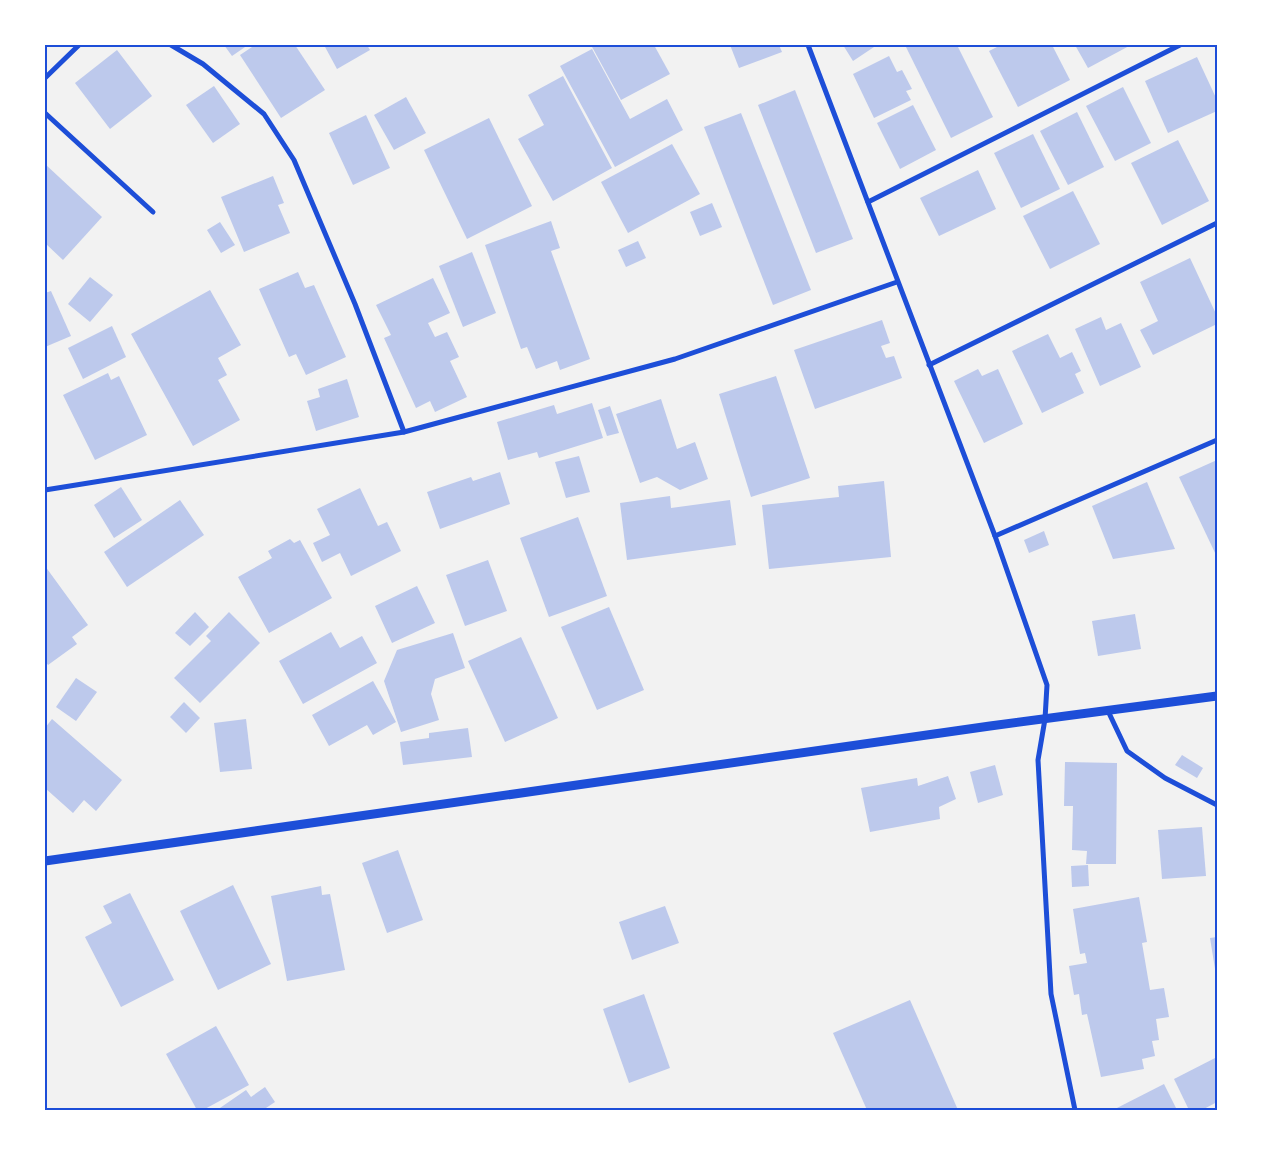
<svg xmlns="http://www.w3.org/2000/svg" width="1262" height="1155" viewBox="0 0 1262 1155" font-family="'Roboto Serif',serif">
<style>
.building{fill:#bdc9ec}
.lines{fill:none;stroke-linecap:round;stroke-linejoin:round}
.minor{stroke:#1d4ed8;stroke-width:5}
.tertiary{stroke:#1d4ed8;stroke-width:9}
.neatline{fill:none;stroke:#1d4ed8;stroke-width:2}
</style>
<rect width="100%" height="100%" fill="#f2f2f2"/>
<g class="building">
<polygon points="224,45 248,45 232,56"/>
<polygon points="255,45 295,45 325,90 281,118 240,55"/>
<polygon points="324,45 367,45 370,50 337,69"/>
<polygon points="591,45 654,45 670,74 621,100"/>
<polygon points="730,45 779,45 782,52 739,68"/>
<polygon points="843,45 877,45 853,61"/>
<polygon points="905,45 957,45 993,117 951,138"/>
<polygon points="1001,45 1052,45 1070,80 1018,107 989,51"/>
<polygon points="1075,45 1131,45 1088,68"/>
<polygon points="592,49 630,119 667,99 683,130 615,167 560,66"/>
<polygon points="117,50 152,96 110,129 75,83"/>
<polygon points="889,56 897,72 902,70 912,89 906,91 911,100 874,118 853,74"/>
<polygon points="1197,57 1217,100 1217,111 1168,133 1145,81"/>
<polygon points="563,76 612,168 553,201 518,139 544,125 528,95"/>
<polygon points="214,86 240,124 213,143 186,105"/>
<polygon points="1123,87 1151,143 1115,161 1086,106"/>
<polygon points="795,90 853,239 816,253 758,105"/>
<polygon points="406,97 426,133 394,150 374,115"/>
<polygon points="913,105 936,150 900,169 877,123"/>
<polygon points="1077,112 1104,167 1068,185 1040,131"/>
<polygon points="741,113 811,290 773,305 704,127"/>
<polygon points="366,115 390,168 353,185 329,133"/>
<polygon points="489,118 532,206 467,239 424,150"/>
<polygon points="1033,134 1060,189 1021,208 994,153"/>
<polygon points="1178,140 1209,201 1162,225 1131,163"/>
<polygon points="672,144 700,194 628,233 601,182"/>
<polygon points="45,164 102,217 63,260 45,243"/>
<polygon points="978,170 996,209 939,236 920,198"/>
<polygon points="273,176 284,203 278,205 290,233 244,252 221,197"/>
<polygon points="1073,191 1100,244 1050,269 1023,216"/>
<polygon points="712,203 722,227 700,236 690,212"/>
<polygon points="551,221 560,248 551,251 590,359 560,370 557,361 536,369 527,347 521,349 485,245"/>
<polygon points="220,222 235,245 221,253 207,230"/>
<polygon points="638,241 646,258 626,267 618,250"/>
<polygon points="472,252 496,313 463,327 439,266"/>
<polygon points="1190,258 1217,316 1217,324 1153,355 1140,330 1158,321 1140,282"/>
<polygon points="298,272 305,288 314,285 346,357 306,375 296,354 289,357 259,289"/>
<polygon points="90,277 113,295 90,322 68,304"/>
<polygon points="433,278 450,313 428,323 435,337 447,332 459,357 450,361 467,397 435,412 430,401 416,408 384,338 391,335 376,305"/>
<polygon points="210,290 241,345 218,358 227,375 218,380 240,420 193,446 131,334"/>
<polygon points="51,291 71,336 45,347 45,293"/>
<polygon points="1101,317 1106,330 1121,323 1141,367 1100,386 1075,329"/>
<polygon points="882,320 890,343 881,346 886,358 894,356 902,378 815,409 794,350"/>
<polygon points="112,326 126,357 83,379 68,348"/>
<polygon points="1048,334 1060,358 1072,352 1081,371 1075,374 1084,393 1042,413 1012,351"/>
<polygon points="978,369 982,376 998,369 1023,424 984,443 954,381"/>
<polygon points="108,373 111,380 119,376 147,435 95,460 63,395"/>
<polygon points="776,376 810,478 751,497 719,394"/>
<polygon points="347,379 359,417 316,431 307,401 320,397 318,389"/>
<polygon points="661,399 677,449 695,442 708,479 680,490 657,477 640,483 616,414"/>
<polygon points="592,403 603,438 539,458 537,452 508,460 497,422 554,405 557,414"/>
<polygon points="610,406 619,433 607,436 598,410"/>
<polygon points="579,456 590,492 566,498 555,462"/>
<polygon points="1217,460 1217,557 1179,477"/>
<polygon points="500,472 510,504 440,529 427,492 471,477 473,481"/>
<polygon points="884,481 891,557 769,569 762,505 839,497 838,486"/>
<polygon points="1147,482 1175,549 1113,559 1092,506"/>
<polygon points="121,487 142,520 114,538 94,505"/>
<polygon points="360,488 378,526 387,522 401,551 351,576 340,553 322,562 313,543 330,535 317,509"/>
<polygon points="670,496 671,508 730,500 736,545 627,560 620,503"/>
<polygon points="180,500 204,535 127,587 104,552"/>
<polygon points="578,517 607,596 549,617 520,538"/>
<polygon points="1044,531 1049,545 1029,553 1024,540"/>
<polygon points="290,539 294,543 300,540 332,598 269,633 238,577 272,558 268,551"/>
<polygon points="488,560 507,611 465,626 446,575"/>
<polygon points="45,566 88,625 72,637 77,644 48,665 45,661"/>
<polygon points="417,586 435,623 392,643 375,606"/>
<polygon points="609,607 644,690 597,710 561,627"/>
<polygon points="195,612 209,627 190,646 175,633"/>
<polygon points="229,612 260,643 200,703 174,678 211,641 206,636"/>
<polygon points="1135,614 1141,649 1098,656 1092,621"/>
<polygon points="331,632 340,648 362,636 377,663 303,704 279,661"/>
<polygon points="453,633 465,668 435,679 431,694 439,720 401,732 384,681 397,650"/>
<polygon points="521,637 558,718 505,742 468,661"/>
<polygon points="76,678 97,692 76,721 56,707"/>
<polygon points="373,681 396,722 373,735 367,725 329,746 312,715"/>
<polygon points="184,702 200,718 186,733 170,717"/>
<polygon points="52,719 122,780 96,811 84,800 73,813 45,788 45,728"/>
<polygon points="246,719 252,769 220,772 214,723"/>
<polygon points="468,728 472,757 403,765 400,742 429,738 429,733"/>
<polygon points="1182,755 1203,768 1197,778 1175,765"/>
<polygon points="1065,762 1117,763 1116,864 1086,864 1087,851 1072,850 1073,806 1064,806"/>
<polygon points="995,765 1003,795 978,803 970,772"/>
<polygon points="948,776 956,799 939,807 940,819 870,832 861,788 917,778 918,786"/>
<polygon points="1202,827 1206,876 1162,879 1158,830"/>
<polygon points="398,850 423,920 387,933 362,863"/>
<polygon points="1088,865 1089,886 1072,887 1071,866"/>
<polygon points="233,885 271,964 218,990 180,911"/>
<polygon points="321,886 322,895 330,894 345,970 287,981 271,896"/>
<polygon points="130,893 174,980 121,1007 85,937 112,923 103,906"/>
<polygon points="1139,897 1147,942 1142,943 1150,990 1164,988 1169,1017 1156,1019 1159,1040 1152,1041 1155,1056 1142,1059 1144,1069 1101,1077 1087,1014 1082,1015 1079,994 1074,995 1069,966 1087,963 1085,953 1080,954 1073,909"/>
<polygon points="665,906 679,943 632,960 619,922"/>
<polygon points="1217,937 1217,975 1216,975 1210,938"/>
<polygon points="644,994 670,1068 629,1083 603,1009"/>
<polygon points="910,1000 958,1110 867,1110 833,1033"/>
<polygon points="216,1026 249,1085 203,1110 197,1110 166,1054"/>
<polygon points="1217,1057 1217,1102 1202,1110 1189,1110 1174,1079"/>
<polygon points="1164,1084 1177,1110 1113,1110"/>
<polygon points="265,1087 275,1102 263,1110 217,1110 246,1090 251,1097"/>
</g>
<g class="lines">
<g class="minor">
<polyline points="171,45 203,64 264,114 294,160 355,304 404,432"/>
<polyline points="808,45 995,536 1047,685 1045,719 1038,760 1051,994 1075,1110"/>
<polyline points="45,78 79,45"/>
<polyline points="45,113 153,212"/>
<polyline points="868,202 1180,45"/>
<polyline points="929,365 1217,223"/>
<polyline points="45,490 404,432 675,359 897,282"/>
<polyline points="995,536 1217,440"/>
<polyline points="1108,711 1127,751 1165,778 1217,805"/>
</g>
<polyline class="tertiary" points="45,861 990,726 1217,696"/>
</g>
<rect width="1262" height="1155" fill="none" stroke="#ffffff" stroke-width="92"/>
<rect x="46" y="46" width="1170" height="1063" class="neatline"/>
</svg>
